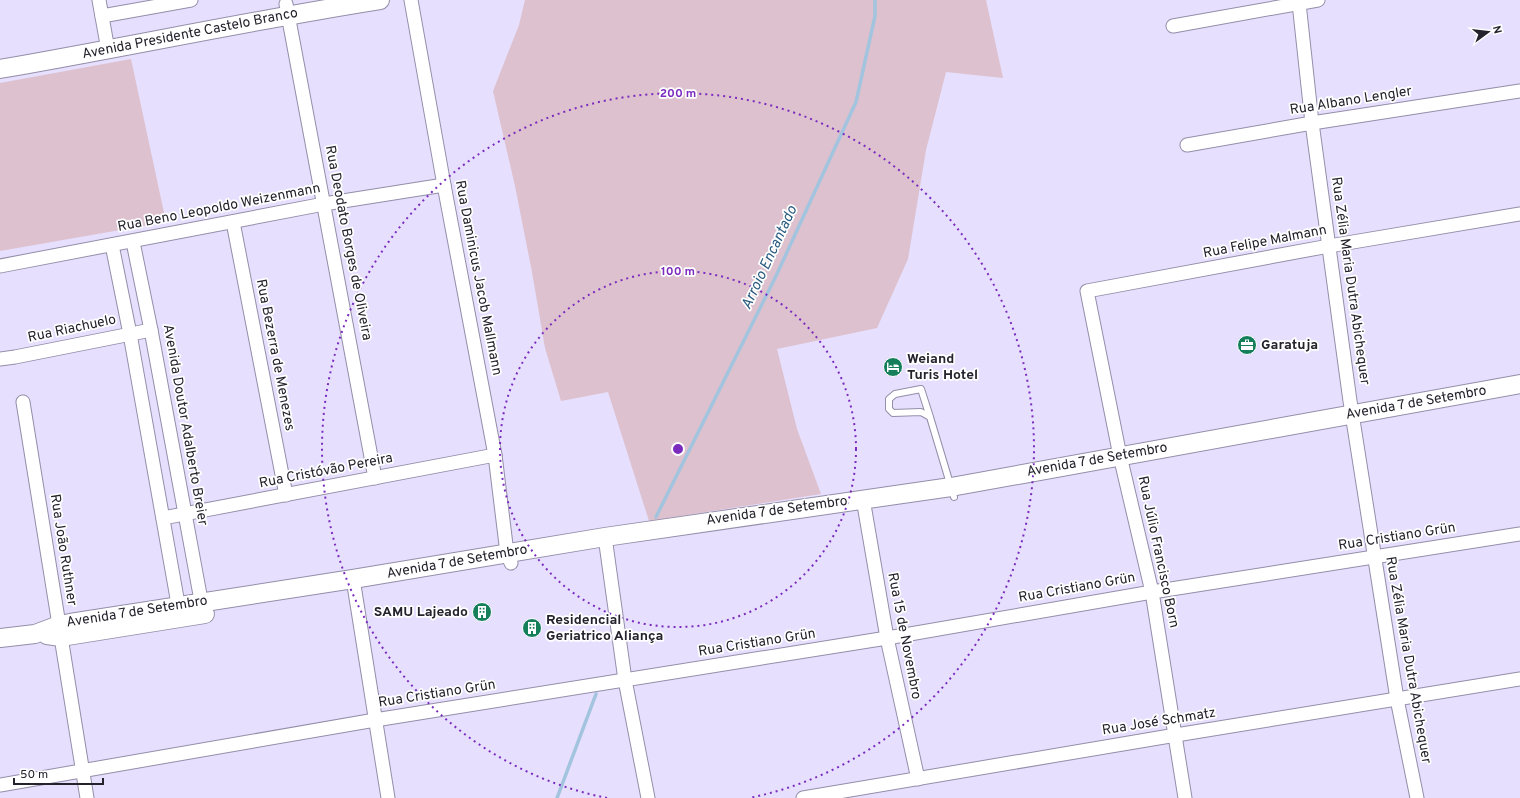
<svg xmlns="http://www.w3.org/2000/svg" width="1520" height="798" viewBox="0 0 1520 798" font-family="Overpass,sans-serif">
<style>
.green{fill:#ddc1ce}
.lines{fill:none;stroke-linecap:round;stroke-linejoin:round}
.stream{stroke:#a3c4de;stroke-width:3.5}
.lane-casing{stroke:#948ea9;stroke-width:8}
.street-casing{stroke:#948ea9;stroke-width:15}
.secondary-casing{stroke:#948ea9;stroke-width:20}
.lane{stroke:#fff;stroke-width:6}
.street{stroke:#fff;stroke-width:13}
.secondary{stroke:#fff;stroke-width:18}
.ring{fill:none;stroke:#7b2cbf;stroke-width:2;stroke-dasharray:2 4}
.labels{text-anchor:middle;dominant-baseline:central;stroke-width:3.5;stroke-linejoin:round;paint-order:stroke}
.street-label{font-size:14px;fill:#24222c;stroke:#fff}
.poi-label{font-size:14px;font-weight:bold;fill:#24222c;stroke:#fff;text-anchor:start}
.water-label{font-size:15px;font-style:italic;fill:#2a5c81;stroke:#fff}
.centre{fill:#7b2cbf;stroke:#fff;stroke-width:2}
.ring-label{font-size:12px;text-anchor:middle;font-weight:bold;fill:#7b2cbf;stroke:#fff;stroke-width:3.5;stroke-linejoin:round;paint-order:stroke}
</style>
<rect width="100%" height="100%" fill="#e6dffd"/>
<g class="green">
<polygon points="525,0 986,0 1003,78 946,72 926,150 908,259 877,328 777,349 797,429 821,494 649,521 608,392 561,401 545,348 532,272 515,186 493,91 519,25"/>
<polygon points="131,59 166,222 0,251 0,83"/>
</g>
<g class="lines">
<g class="stream">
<polyline points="656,517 776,276 856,102 875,16 875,0"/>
<polyline points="557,798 596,694"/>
</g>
<g class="lane-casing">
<polyline id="lane" points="930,417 921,389 895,394 889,399 889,409 893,413 921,412 930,417 954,497"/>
</g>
<g class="street-casing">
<g id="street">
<polyline points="99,0 108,50"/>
<polyline points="411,0 444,185 495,455 507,553 511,563"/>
<polyline points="1299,3 1312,123 1350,401 1397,699 1417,798"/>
<polyline points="286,4 375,478"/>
<polyline points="102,16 191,0"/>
<polyline points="1173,26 1318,0"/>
<polyline points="1187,145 1312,123 1520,91"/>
<polyline points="233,222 286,495"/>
<polyline points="133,242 151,330 203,611"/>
<polyline points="112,245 130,334 180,615"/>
<polyline points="0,266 324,204 444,185"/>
<polyline points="0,359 15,357 151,330"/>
<polyline points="23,402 87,798"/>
<polyline points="863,499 887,638 918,779"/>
<polyline points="163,518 495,455"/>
<polyline points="605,537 625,680 648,798"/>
<polyline points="353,579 388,798"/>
<polyline points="0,785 375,720 887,638 1152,592 1520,534"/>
<polyline points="803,798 1176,735 1520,679"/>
<polyline points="1185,798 1152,592 1120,456 1087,291 1329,246 1520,214"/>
</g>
</g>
<g class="secondary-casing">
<g id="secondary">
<path d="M 0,69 C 127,47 253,20 380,0"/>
<polyline points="47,635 61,637 205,614"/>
<polyline points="0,638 35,634 59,625 70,623 353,579 605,537 951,487 1520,384"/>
</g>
</g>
<use href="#lane" class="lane"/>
<use href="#street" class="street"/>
<use href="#secondary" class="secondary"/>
</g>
<g class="ring">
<circle cx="678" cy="449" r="178"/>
<path d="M607 798A356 356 0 1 1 749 798"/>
</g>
<defs>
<g id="office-disc" transform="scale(1)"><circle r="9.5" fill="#147f5a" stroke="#fff"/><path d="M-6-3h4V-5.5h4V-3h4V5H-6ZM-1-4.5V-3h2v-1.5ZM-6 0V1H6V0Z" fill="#fff"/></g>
<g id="hotel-disc" transform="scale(1)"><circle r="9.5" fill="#147f5a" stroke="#fff"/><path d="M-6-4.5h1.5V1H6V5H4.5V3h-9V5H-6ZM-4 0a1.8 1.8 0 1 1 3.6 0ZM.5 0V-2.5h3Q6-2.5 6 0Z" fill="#fff"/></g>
<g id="building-disc" transform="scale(1)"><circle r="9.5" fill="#147f5a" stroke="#fff"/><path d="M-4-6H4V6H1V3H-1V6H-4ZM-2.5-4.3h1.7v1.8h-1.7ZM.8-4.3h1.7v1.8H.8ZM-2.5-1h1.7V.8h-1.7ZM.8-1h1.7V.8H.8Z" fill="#fff"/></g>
</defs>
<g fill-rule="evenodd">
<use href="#office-disc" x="1247" y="345"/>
<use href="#hotel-disc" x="893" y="367"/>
<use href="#building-disc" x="482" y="612"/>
<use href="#building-disc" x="532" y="628"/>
</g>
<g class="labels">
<g class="street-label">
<text transform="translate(190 34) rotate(-11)">Avenida Presidente Castelo Branco</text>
<text transform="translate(1351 101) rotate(-9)">Rua Albano Lengler</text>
<text transform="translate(219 208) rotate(-11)">Rua Beno Leopoldo Weizenmann</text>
<text transform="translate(1265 242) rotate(-11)">Rua Felipe Malmann</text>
<text transform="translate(348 243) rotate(79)">Rua Deodato Borges de Oliveira</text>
<text transform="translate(478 278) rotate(79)">Rua Daminicus Jacob Mallmann</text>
<text transform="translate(1350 281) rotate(82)">Rua Zélia Maria Dutra Abichequer</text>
<text transform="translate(72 329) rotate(-12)">Rua Riachuelo</text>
<text transform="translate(275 355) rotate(79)">Rua Bezerra de Menezes</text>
<text transform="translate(1416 403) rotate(-10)">Avenida 7 de Setembro</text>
<text transform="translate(185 425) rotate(80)">Avenida Doutor Adalberto Breier</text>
<text transform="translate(1097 460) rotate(-10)">Avenida 7 de Setembro</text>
<text transform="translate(326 471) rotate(-11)">Rua Cristóvão Pereira</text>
<text transform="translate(777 511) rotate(-8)">Avenida 7 de Setembro</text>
<text transform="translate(1397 537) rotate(-9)">Rua Cristiano Grün</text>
<text transform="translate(63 550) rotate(81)">Rua João Ruthner</text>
<text transform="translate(1158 552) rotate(78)">Rua Júlio Francisco Born</text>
<text transform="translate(457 562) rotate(-10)">Avenida 7 de Setembro</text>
<text transform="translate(1077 588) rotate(-10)">Rua Cristiano Grün</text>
<text transform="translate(137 612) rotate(-9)">Avenida 7 de Setembro</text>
<text transform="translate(904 636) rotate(79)">Rua 15 de Novembro</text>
<text transform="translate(757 643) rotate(-9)">Rua Cristiano Grün</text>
<text transform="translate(1408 660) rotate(80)">Rua Zélia Maria Dutra Abichequer</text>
<text transform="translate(437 694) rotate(-9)">Rua Cristiano Grün</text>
<text transform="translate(1159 722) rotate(-9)">Rua José Schmatz</text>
</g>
<g class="poi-label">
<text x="1261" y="345">Garatuja</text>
<text x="907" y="359">Weiand<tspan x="907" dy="16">Turis Hotel</tspan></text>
<text x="468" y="612" text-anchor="end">SAMU Lajeado</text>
<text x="546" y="620">Residencial<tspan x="546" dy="16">Geriatrico Aliança</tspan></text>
</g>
<g class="water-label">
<text transform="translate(770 258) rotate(-65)">Arroio Encantado</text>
</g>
</g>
<circle cx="678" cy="449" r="6" class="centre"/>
<g class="ring-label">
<text x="678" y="97">200 m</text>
<text x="678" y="275">100 m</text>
</g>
<g transform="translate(1488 32) rotate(75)" stroke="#ffffff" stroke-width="3" paint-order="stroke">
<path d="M0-3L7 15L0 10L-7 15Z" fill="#24222c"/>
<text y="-6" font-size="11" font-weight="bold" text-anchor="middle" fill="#24222c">N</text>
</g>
<path d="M14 778v6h89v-6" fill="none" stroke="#24222c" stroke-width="2"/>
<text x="20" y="778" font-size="12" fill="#24222c" stroke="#ffffff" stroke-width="3" paint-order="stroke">50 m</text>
</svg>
